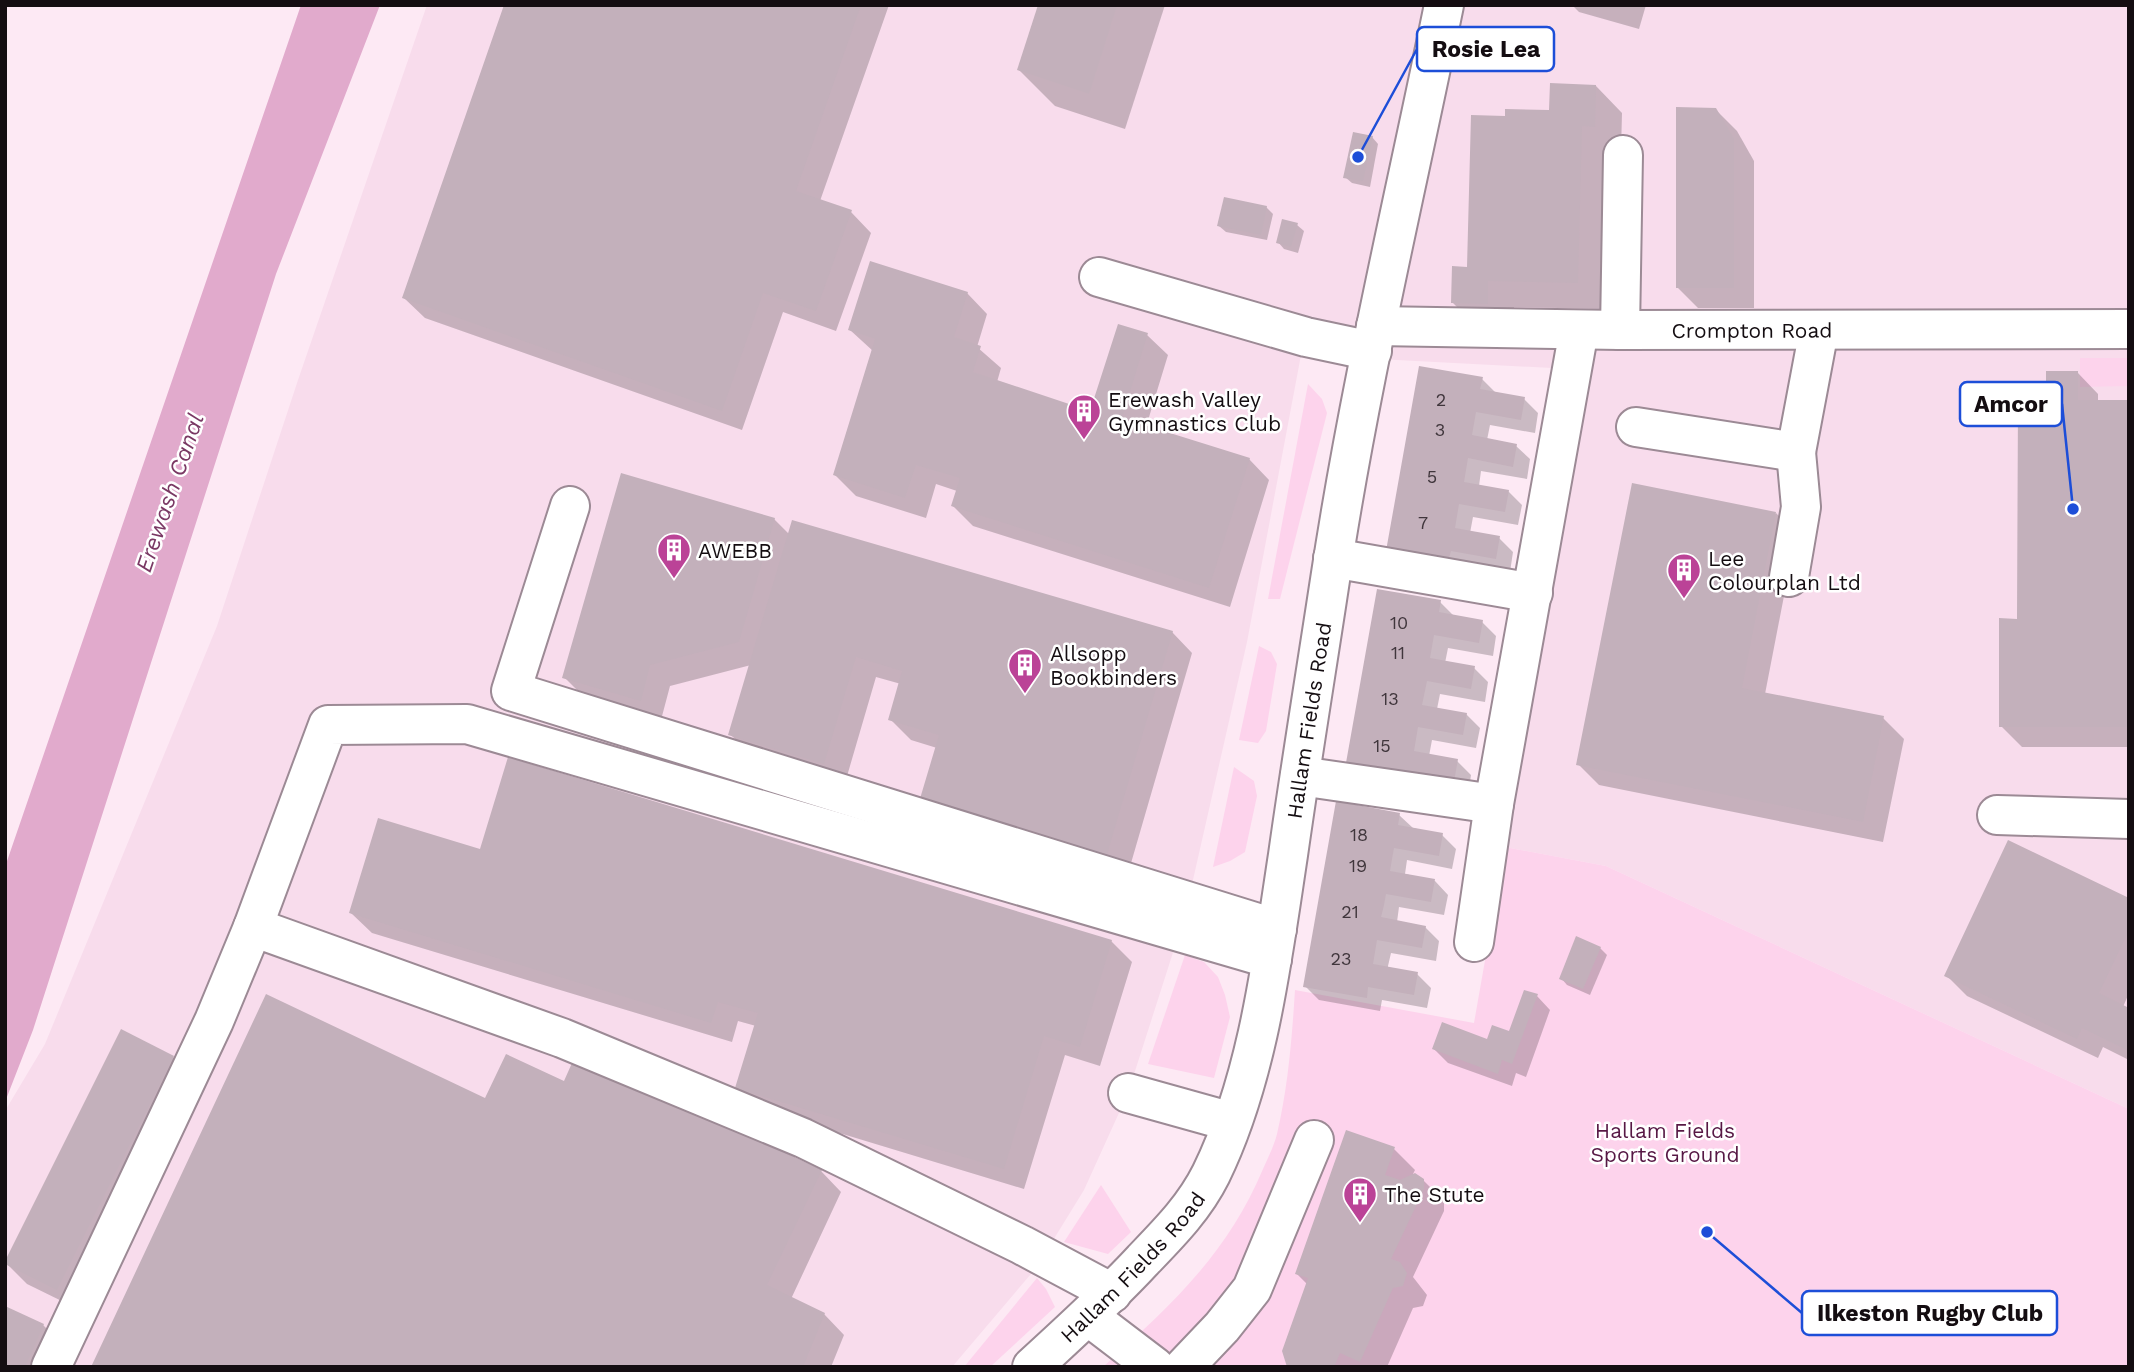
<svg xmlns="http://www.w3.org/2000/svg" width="2134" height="1372" viewBox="0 0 2134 1372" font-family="'Work Sans',sans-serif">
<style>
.built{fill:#f8dcec}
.green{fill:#fdd3ec}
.water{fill:#e1aacc}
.shadow{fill:#0003}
.building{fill:#c3b0bb}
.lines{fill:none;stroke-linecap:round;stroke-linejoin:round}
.minor-casing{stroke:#9c8a95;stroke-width:42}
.minor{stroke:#fff;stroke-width:38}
.labels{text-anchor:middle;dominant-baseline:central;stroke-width:5;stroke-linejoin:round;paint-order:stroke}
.number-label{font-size:18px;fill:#40363c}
.street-label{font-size:21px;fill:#140d11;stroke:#fff}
.poi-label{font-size:21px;fill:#140d11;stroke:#fff;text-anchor:start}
.park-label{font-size:21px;fill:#571845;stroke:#fff}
.water-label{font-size:23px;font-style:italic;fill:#7a3864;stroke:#fff}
.leader{fill:none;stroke:#1d4ed8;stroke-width:2.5}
.callout-dot{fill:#1d4ed8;stroke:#fff;stroke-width:2.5}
.callout{fill:#fff;stroke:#1d4ed8;stroke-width:2.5}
.callout-label{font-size:23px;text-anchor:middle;font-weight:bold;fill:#140d11}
</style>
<rect width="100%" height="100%" fill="#fde9f4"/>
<polygon class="built" points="427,5 2129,5 2129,1109 1606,866 1505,847 1589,370 1301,355 1247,642 1185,915 1128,1093 1084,1190 1036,1268 952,1367 5,1367 5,1111 45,1044 217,626 298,380"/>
<g class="green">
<polygon points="2080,358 2129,358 2129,386 2080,387"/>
<polygon points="1308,384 1322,399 1327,413 1280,599 1268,599"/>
<polygon points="1259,646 1271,652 1277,664 1266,731 1258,743 1239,740"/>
<polygon points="1234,767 1254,781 1257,796 1245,852 1230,861 1213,867"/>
<path d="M 1505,847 L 1606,866 L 2129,1109 L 2129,1367 L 1103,1367 C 1170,1306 1227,1255 1263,1169 C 1268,1158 1274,1146 1277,1134 C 1288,1087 1292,1038 1295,990 L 1474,1023 Z"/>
<polygon points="1185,955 1204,962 1218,977 1225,995 1230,1017 1214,1078 1148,1064"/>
<polygon points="1101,1185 1131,1232 1108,1254 1064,1242"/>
<polygon points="1037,1278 1046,1289 1055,1307 990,1367 964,1367"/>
</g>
<polygon class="water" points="301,5 380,5 276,274 33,1030 5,1102 5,867"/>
<g class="shadow">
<polygon points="506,5 889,5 820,201 851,212 871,233 836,331 783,312 742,430 425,318 404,298"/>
<polygon points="1040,5 1165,5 1125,129 1055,106 1019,70"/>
<polygon points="1572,5 1646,5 1639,29 1579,12"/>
<polygon points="1596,86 1622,113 1621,152 1604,309 1514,307 1514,330 1479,329 1452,302 1551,112"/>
<polygon points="1716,110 1737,131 1754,161 1754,308 1698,308 1677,287"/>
<polygon points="1372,137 1378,144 1370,187 1352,183 1345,177"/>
<polygon points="1266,207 1273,214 1267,240 1226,232 1219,226"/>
<polygon points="1297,225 1304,231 1298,253 1284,249 1278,242"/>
<polygon points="967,293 987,314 977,347 1001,368 997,382 1092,413 1147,335 1168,355 1146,427 1249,459 1269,480 1230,607 973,526 953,506 957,491 936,484 926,518 856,496 835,475 873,351 850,330"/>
<polygon points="2078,373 2098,394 2098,402 2129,402 2129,747 2022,747 2001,726 2019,621 2047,401"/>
<polygon points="1482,379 1496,393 1524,399 1538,413 1535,433 1490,425 1487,440 1516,446 1530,459 1527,479 1481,471 1479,486 1508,491 1522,505 1518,525 1473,517 1470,533 1499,538 1513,552 1510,572 1402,564"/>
<polygon points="1776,513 1796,534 1765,694 1883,718 1904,739 1883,842 1599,785 1578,764"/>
<polygon points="774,519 789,534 1172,632 1192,653 1127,877 937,748 911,740 890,719 901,684 876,677 845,783 751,755 730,734 751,665 670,686 661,720 585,698 564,677"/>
<polygon points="1440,602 1454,616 1482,622 1496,636 1493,656 1448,648 1445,663 1474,668 1488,682 1485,702 1440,694 1437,709 1466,714 1480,728 1476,748 1432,740 1429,756 1457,761 1471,775 1468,795 1360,787"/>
<polygon points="1399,815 1413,828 1442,835 1456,849 1452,869 1407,860 1405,874 1435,881 1448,895 1444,915 1399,907 1397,922 1425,927 1439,941 1436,961 1391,953 1388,966 1388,969 1417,974 1431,988 1427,1008 1382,1000 1380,1011 1319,1000 1305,986"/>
<polygon points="481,851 1111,941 1132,962 1100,1066 1065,1055 1024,1189 757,1108 737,1088 756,1026 738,1021 732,1042 372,933 351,913"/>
<polygon points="2129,900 2129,993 2123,1007 2129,1009 2129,1060 2103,1047 2098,1058 1967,996 1946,975"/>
<polygon points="1600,948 1607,955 1590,995 1567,985 1561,978"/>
<polygon points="1537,996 1550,1010 1526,1077 1516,1073 1512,1086 1448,1063 1434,1049 1488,1041 1510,1034"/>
<polygon points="173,1057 193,1078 78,1309 27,1284 6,1263"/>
<polygon points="565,1084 821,1171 841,1192 791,1299 824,1314 844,1335 831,1367 93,1367 486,1100"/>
<polygon points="1394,1149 1415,1170 1413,1174 1423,1180 1444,1201 1444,1211 1413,1277 1427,1295 1423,1306 1413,1308 1387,1367 1289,1367 1307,1284 1297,1274"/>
<polygon points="43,1325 64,1346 54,1367 5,1367"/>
</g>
<g class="building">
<polygon points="504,5 861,5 796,191 852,210 816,311 763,293 722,411 402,298"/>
<polygon points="1038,5 1117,5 1089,94 1017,70"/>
<polygon points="1550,83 1596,85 1595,127 1582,126 1578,283 1488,281 1488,304 1451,303 1452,266 1467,267 1471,115 1505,116 1505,109 1549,110"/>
<polygon points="1676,107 1716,108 1734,139 1734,288 1676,288"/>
<polygon points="1353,132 1373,136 1363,181 1343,178"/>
<polygon points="1224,197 1267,206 1261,235 1217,226"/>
<polygon points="1282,219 1298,223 1291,247 1276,243"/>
<polygon points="870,261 968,292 954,337 981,346 973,372 1090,411 1118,324 1148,333 1122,418 1250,458 1209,588 951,506 960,478 916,465 905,498 833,475 875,339 848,330"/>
<polygon points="1419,366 1483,377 1480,389 1525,397 1521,420 1476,412 1472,435 1517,444 1513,467 1468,458 1464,482 1509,490 1505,512 1459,504 1455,528 1500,536 1496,559 1451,551 1448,562 1386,551"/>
<polygon points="2046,371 2078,371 2078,400 2129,400 2129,727 1999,727 1999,618 2017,619 2018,400 2046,400"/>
<polygon points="621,473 775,518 739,642 650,665 641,701 562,678"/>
<polygon points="1632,483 1776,512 1742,688 1884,716 1863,822 1576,765"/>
<polygon points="792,520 1173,631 1106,858 919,802 939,735 888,720 902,671 856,657 824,764 728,735"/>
<polygon points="1377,589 1441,600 1439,612 1483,620 1479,643 1434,635 1430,658 1475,666 1471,689 1427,681 1422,705 1467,713 1463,735 1418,727 1414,751 1458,759 1454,782 1344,774"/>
<polygon points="508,757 1112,940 1080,1047 1044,1036 1004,1169 735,1088 758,1013 718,1002 711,1023 349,913 378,818 480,849"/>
<polygon points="1336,801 1400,813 1398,825 1443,833 1439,856 1394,848 1392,859 1390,871 1435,879 1431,902 1386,894 1384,905 1381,917 1426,926 1422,948 1377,940 1373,964 1418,972 1414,995 1368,987 1367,998 1303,987"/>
<polygon points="2008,840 2129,898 2129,930 2099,993 2129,1008 2129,1051 2082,1028 2077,1039 1944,976"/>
<polygon points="1576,936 1601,947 1583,989 1559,979"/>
<polygon points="1524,990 1538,994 1512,1064 1502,1060 1498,1074 1432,1049 1442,1022 1487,1039 1492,1025 1509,1031"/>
<polygon points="266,994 485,1098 506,1054 564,1081 576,1054 822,1170 767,1285 825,1313 803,1367 91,1367"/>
<polygon points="121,1029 174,1056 57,1290 5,1264 5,1261"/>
<polygon points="1346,1130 1395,1147 1385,1175 1400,1180 1415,1173 1424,1179 1424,1189 1391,1259 1400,1262 1407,1273 1403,1286 1393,1288 1360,1362 1340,1353 1334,1367 1287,1367 1282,1351 1308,1278 1295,1274"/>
<polygon points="5,1306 44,1324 25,1367 5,1367"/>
</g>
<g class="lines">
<g class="minor-casing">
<g id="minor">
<polyline points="1099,277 1306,337 1372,351"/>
<path id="s1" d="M 1376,326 L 1620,330 L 2129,329"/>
<polyline points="1620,330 1623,155"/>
<polyline points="1636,427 1796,452 1819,330"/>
<polyline points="570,506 511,691 1277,929"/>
<polyline points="1333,558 1533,593"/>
<polyline points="1789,577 1801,507 1796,452"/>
<polyline points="1300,776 1494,804"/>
<polyline points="1997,815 2129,819"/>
<polyline points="253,927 562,1038 803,1138 1022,1245 1112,1293"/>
<polyline points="1474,942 1494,804 1579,330"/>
<polyline points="1128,1093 1232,1122"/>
<polyline points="1088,1316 1155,1367"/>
<polyline points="51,1367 214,1021 253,927 328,725 467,724 1272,959"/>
<path id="s2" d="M 1032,1367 C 1070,1332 1108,1298 1143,1260 C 1169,1233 1194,1208 1211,1174 C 1258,1078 1272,960 1288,855 C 1301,763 1316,672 1330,580 C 1359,387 1405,196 1444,5"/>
<polyline points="1184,1367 1222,1327 1252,1289 1314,1140"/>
</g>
</g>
<use href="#minor" class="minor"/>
</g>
<defs>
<g id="building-pin" transform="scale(1.75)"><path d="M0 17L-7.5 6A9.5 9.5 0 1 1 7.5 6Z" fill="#bb4397" stroke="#fff"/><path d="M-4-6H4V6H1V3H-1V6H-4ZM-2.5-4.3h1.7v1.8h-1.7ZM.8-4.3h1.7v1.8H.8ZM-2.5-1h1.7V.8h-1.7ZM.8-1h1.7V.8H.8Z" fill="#fff"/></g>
</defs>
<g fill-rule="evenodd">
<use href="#building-pin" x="1084" y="411"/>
<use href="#building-pin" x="674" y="550"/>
<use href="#building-pin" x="1684" y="570"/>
<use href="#building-pin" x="1025" y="665"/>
<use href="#building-pin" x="1360" y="1194"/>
</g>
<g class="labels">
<g class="number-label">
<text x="1441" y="399">2</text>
<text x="1440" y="429">3</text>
<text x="1432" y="476">5</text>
<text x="1423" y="522">7</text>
<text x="1399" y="622">10</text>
<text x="1398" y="652">11</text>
<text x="1390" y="698">13</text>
<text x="1382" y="745">15</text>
<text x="1359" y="834">18</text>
<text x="1358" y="865">19</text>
<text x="1350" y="911">21</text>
<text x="1341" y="958">23</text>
</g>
<g class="street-label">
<text stroke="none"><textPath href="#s1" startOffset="376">Crompton Road</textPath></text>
<text stroke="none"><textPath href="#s2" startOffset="730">Hallam Fields Road</textPath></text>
<text stroke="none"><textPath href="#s2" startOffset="142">Hallam Fields Road</textPath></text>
</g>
<g class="poi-label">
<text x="1108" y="399">Erewash Valley<tspan x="1108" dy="24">Gymnastics Club</tspan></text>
<text x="698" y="550">AWEBB</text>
<text x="1708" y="558">Lee<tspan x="1708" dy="24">Colourplan Ltd</tspan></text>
<text x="1050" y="653">Allsopp<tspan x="1050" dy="24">Bookbinders</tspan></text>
<text x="1384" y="1194">The Stute</text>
</g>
<g class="park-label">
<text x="1665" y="1130">Hallam Fields<tspan x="1665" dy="24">Sports Ground</tspan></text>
</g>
<g class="water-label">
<text transform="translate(170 493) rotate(-71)">Erewash Canal</text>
</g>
</g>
<path class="leader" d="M1358 157L1417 49M2073 509L2062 404M1707 1232L1802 1313"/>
<g class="callout-dot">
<circle cx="1358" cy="157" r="7"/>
<circle cx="2073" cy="509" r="7"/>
<circle cx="1707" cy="1232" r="7"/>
</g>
<g class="callout">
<rect x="1417" y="27" width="137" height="44" rx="7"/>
<rect x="1960" y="382" width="102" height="44" rx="7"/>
<rect x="1802" y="1291" width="255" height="44" rx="7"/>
</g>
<g class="callout-label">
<text x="1486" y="57">Rosie Lea</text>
<text x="2011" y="412">Amcor</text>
<text x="1930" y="1321">Ilkeston Rugby Club</text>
</g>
<rect width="2134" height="1372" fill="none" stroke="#140d11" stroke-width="14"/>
</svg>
